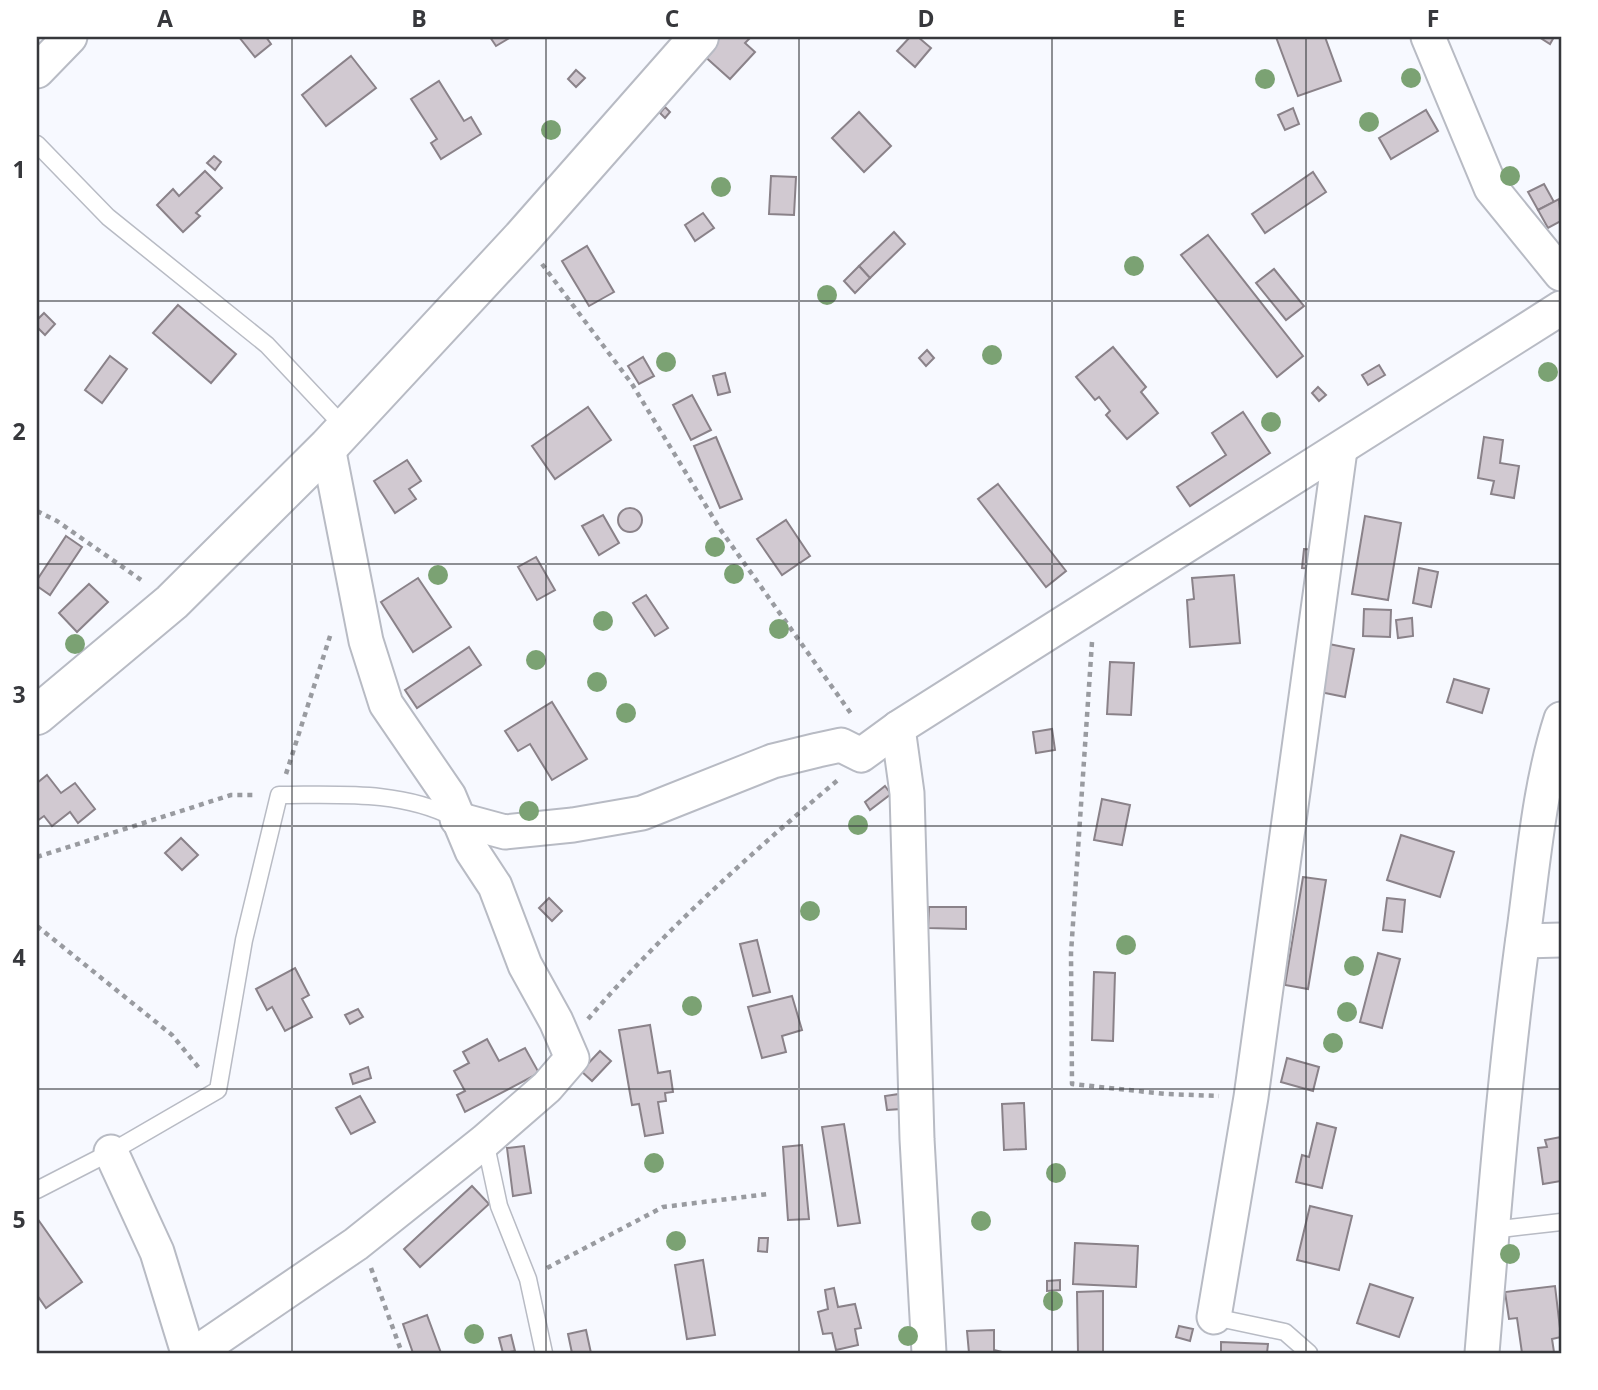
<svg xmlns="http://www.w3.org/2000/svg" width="1598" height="1390" viewBox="0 0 1598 1390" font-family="'Open Sans',sans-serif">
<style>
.building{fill:#d1c9d1;stroke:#8a8289;stroke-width:2}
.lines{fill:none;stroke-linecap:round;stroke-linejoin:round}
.service-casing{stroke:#b8bbc4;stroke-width:19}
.minor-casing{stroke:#b8bbc4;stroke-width:37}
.tertiary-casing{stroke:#b8bbc4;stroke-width:42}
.path{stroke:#999ba0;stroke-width:4.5;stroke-dasharray:5 5;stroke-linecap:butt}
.service{stroke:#fff;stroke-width:16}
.minor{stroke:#fff;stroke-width:33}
.tertiary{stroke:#fff;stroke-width:38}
.tree{fill:#7ba273}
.grid{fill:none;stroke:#37383c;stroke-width:2;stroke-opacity:0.55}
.neatline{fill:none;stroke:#37383c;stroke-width:2.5}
.grid-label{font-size:23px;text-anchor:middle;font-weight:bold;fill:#37383c}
</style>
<rect width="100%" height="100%" fill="#f7f9ff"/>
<g class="building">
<polygon points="239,37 266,37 271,44 255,57"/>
<polygon points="490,37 511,37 496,46"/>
<polygon points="718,37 751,37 745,43 755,52 730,79 702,54"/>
<polygon points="910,37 918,37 931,48 915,67 897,51"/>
<polygon points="1276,37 1325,37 1341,81 1298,96"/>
<polygon points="1539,37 1554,37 1550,44"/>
<polygon points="351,56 376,88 326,126 302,95"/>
<polygon points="576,70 585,78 576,87 568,79"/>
<polygon points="439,81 464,121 471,117 481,134 441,159 431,143 437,139 411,99"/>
<polygon points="665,107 670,112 665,118 660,113"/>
<polygon points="1293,108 1299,124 1285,130 1278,115"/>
<polygon points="1426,110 1438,131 1391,159 1379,138"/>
<polygon points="859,112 891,146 864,172 832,138"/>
<polygon points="214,156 221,162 215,170 207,163"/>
<polygon points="205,171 222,188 196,213 200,216 183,232 157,205 173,189 179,196"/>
<polygon points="1313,172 1326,192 1265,233 1252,214"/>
<polygon points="771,176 796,177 794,215 769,214"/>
<polygon points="1544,184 1554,202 1538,210 1528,192"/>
<polygon points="1559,199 1561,221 1548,228 1538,210"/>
<polygon points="703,213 714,228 695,241 685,225"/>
<polygon points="894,232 905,244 870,278 859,266"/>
<polygon points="1208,235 1303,356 1277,377 1181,255"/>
<polygon points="587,246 614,292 589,306 562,261"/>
<polygon points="859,266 870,278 855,293 844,281"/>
<polygon points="1274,269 1304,306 1286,320 1256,283"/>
<polygon points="178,305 236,354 211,383 153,333"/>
<polygon points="44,313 55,324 45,335 37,327 37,320"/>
<polygon points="1113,347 1146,387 1141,392 1158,413 1127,439 1106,415 1110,411 1099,397 1095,400 1076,377"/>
<polygon points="927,350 934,358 926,366 919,358"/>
<polygon points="110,356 127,369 102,403 85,390"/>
<polygon points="643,357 654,376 639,384 628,366"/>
<polygon points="1379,365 1385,375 1368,385 1362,375"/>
<polygon points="725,373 730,392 718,395 713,376"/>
<polygon points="1318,387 1326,395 1319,401 1312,393"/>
<polygon points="692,395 711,430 691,440 673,405"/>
<polygon points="588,407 611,440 555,479 532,446"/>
<polygon points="1243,412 1270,453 1190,506 1177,487 1226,455 1212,433"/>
<polygon points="716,437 742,499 720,508 694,446"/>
<polygon points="1484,437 1503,440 1500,463 1519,466 1514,498 1491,494 1494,481 1478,478"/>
<polygon points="407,460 421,481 409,489 416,499 395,513 374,481"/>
<polygon points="998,484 1066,571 1046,587 978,499"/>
<circle cx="630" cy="520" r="12"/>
<polygon points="603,515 619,543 599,555 582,526"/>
<polygon points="1365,516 1401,523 1388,600 1352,594"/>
<polygon points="786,520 810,556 782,575 757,539"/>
<polygon points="66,536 82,547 50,595 37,586 37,580"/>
<polygon points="1304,549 1317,550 1316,569 1302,568"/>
<polygon points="536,557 555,590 537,600 518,567"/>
<polygon points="1419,568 1438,572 1431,607 1413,603"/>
<polygon points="1234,575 1240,643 1190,647 1187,600 1194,599 1192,578"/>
<polygon points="418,578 451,627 413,652 381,602"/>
<polygon points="89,584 108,602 77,632 59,613"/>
<polygon points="646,595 668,628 655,636 633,603"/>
<polygon points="1364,609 1391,610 1390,637 1363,636"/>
<polygon points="1412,618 1413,636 1398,638 1396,620"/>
<polygon points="1329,644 1354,649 1345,697 1320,692"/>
<polygon points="469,647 481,665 417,708 405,690"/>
<polygon points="1110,662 1134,663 1131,715 1107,714"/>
<polygon points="1454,679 1489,689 1482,713 1447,702"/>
<polygon points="552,702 587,759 552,780 530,744 518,751 505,731"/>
<polygon points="1052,729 1055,750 1036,753 1033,732"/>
<polygon points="47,775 61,793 75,783 95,809 78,823 70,812 52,826 44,816 37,821 37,783"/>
<polygon points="885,786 891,794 870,810 865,802"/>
<polygon points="1102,799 1130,805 1122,845 1094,840"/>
<polygon points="1401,835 1454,852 1440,897 1387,880"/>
<polygon points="181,838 198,855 182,870 165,853"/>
<polygon points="1303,877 1326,880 1308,989 1285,985"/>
<polygon points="549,898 562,911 552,921 539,908"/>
<polygon points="1387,898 1405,900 1402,932 1383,930"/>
<polygon points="929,907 966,907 966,929 928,928"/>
<polygon points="757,940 770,992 753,996 740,944"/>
<polygon points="1378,953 1400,959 1382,1028 1360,1022"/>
<polygon points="295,968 309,995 302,999 312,1017 285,1031 272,1007 267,1010 256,989"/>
<polygon points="1094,972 1115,973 1113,1041 1092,1040"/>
<polygon points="792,996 802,1030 782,1036 786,1052 762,1058 748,1007"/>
<polygon points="358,1009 363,1017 350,1024 345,1015"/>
<polygon points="650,1025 658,1073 670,1071 673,1092 665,1093 666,1101 658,1102 663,1133 645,1136 639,1104 632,1105 619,1030"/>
<polygon points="487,1039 499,1061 525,1048 539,1073 465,1112 457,1095 465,1091 454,1071 469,1063 463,1052"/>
<polygon points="600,1051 611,1061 592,1081 581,1071"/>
<polygon points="1287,1058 1319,1067 1313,1091 1281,1082"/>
<polygon points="368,1067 371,1078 353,1084 350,1074"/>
<polygon points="899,1094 901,1109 887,1110 885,1096"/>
<polygon points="360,1096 375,1122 351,1134 336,1108"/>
<polygon points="1024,1103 1026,1149 1004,1150 1002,1104"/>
<polygon points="1317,1123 1336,1128 1322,1188 1296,1182 1302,1155 1309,1157"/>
<polygon points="844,1124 860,1223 838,1226 822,1127"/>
<polygon points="1561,1137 1561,1181 1543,1184 1538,1148 1547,1147 1545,1140"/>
<polygon points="802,1145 809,1219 788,1220 783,1147"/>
<polygon points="524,1146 531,1193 513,1196 507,1148"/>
<polygon points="472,1186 489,1204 420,1267 404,1249"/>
<polygon points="1310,1206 1352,1216 1339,1270 1297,1260"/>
<polygon points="37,1218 82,1282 46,1308 37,1295"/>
<polygon points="759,1238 768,1238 767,1252 758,1251"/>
<polygon points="1075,1243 1138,1246 1136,1287 1073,1284"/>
<polygon points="703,1260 715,1335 687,1339 675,1265"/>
<polygon points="1060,1280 1060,1290 1047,1291 1047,1281"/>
<polygon points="1370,1284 1413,1298 1399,1337 1357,1323"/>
<polygon points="1555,1286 1561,1337 1552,1339 1554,1352 1522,1353 1517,1318 1509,1319 1505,1292"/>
<polygon points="834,1288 838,1307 855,1304 861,1328 855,1329 858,1345 836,1350 832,1333 823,1334 818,1312 828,1309 825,1290"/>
<polygon points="1103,1291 1103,1353 1078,1353 1077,1292"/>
<polygon points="427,1315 441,1353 413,1353 403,1324"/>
<polygon points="1179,1326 1193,1329 1190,1341 1176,1337"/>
<polygon points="586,1330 591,1353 572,1353 568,1334"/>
<polygon points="994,1330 994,1350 1006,1353 969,1353 967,1331"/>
<polygon points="511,1335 515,1351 503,1353 499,1338"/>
<polygon points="1221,1342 1268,1344 1267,1353 1221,1353"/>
</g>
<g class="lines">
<g class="service-casing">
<g id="service">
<polyline points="37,144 108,217 267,345 346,429"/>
<polyline points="485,1141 499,1206 528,1279 544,1353"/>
<path d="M 37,1190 L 111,1152 L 218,1090 L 244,940 L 279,795 C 340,795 400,790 455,818"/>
<polyline points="1492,1230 1561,1222"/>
<polyline points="1214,1317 1285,1332 1309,1353"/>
</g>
</g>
<g class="minor-casing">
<g id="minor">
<polyline points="1428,37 1491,188 1561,274"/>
<polyline points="37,71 70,37"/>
<polyline points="898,728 907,793 917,1139 929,1353"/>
<polyline points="457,819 505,832 573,825 642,813 773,761 818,750 841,745 861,755 898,728 1561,308"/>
<polyline points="1523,941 1561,940"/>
<polyline points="111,1152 157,1252 188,1353"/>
<polyline points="1214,1317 1251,1097 1340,450"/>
<polyline points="196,1353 356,1244 485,1141 547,1087 572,1058 556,1021 525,965 495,886 472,851 449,796 386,704 366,641 328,447"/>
<path d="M 1482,1353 C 1494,1209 1505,1066 1525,923 C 1534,855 1540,784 1561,719"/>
</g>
</g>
<g class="tertiary-casing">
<polyline id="tertiary" points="37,715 172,602 328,447 522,238 699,37"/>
</g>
<g class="path">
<polyline points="542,264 632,384 720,529 852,715"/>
<polyline points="37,511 57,521 144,582"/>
<polyline points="1092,642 1071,953 1072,1084 1166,1094 1219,1096"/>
<polyline points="286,774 331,633"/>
<polyline points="37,857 231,795 257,795"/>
<polyline points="37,926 172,1035 199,1068"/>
<path d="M 588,1019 C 664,931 750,854 839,779"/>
<polyline points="371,1268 402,1353"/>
<polyline points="547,1268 663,1207 768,1194"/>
</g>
<use href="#service" class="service"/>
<use href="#minor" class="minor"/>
<use href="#tertiary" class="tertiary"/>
</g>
<g class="tree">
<circle cx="1411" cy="78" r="10"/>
<circle cx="1265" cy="79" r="10"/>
<circle cx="1369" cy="122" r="10"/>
<circle cx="551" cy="130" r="10"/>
<circle cx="1510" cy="176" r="10"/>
<circle cx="721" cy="187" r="10"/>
<circle cx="1134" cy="266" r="10"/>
<circle cx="827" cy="295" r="10"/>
<circle cx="992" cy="355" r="10"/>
<circle cx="666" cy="362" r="10"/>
<circle cx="1548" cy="372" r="10"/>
<circle cx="1271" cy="422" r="10"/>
<circle cx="715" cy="547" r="10"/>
<circle cx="734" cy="574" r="10"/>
<circle cx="438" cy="575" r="10"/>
<circle cx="603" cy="621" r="10"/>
<circle cx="779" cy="629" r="10"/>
<circle cx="75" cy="644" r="10"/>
<circle cx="536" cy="660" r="10"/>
<circle cx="597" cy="682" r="10"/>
<circle cx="626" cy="713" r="10"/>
<circle cx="529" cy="811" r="10"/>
<circle cx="858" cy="825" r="10"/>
<circle cx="810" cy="911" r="10"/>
<circle cx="1126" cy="945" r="10"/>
<circle cx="1354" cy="966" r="10"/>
<circle cx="692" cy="1006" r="10"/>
<circle cx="1347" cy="1012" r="10"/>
<circle cx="1333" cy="1043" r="10"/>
<circle cx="654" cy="1163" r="10"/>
<circle cx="1056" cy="1173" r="10"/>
<circle cx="981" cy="1221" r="10"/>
<circle cx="676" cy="1241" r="10"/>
<circle cx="1510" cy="1254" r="10"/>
<circle cx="1053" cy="1301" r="10"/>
<circle cx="474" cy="1334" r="10"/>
<circle cx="908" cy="1336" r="10"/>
</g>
<path class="grid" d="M 292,37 L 292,1353M 546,37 L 546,1353M 799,37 L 799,1353M 1052,37 L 1052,1353M 1306,37 L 1306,1353M 37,301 L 1561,301M 37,564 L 1561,564M 37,826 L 1561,826M 37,1089 L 1561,1089"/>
<rect width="1598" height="1390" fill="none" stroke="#ffffff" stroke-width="77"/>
<rect x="38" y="38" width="1522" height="1314" class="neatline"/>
<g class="grid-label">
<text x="165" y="27">A</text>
<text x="419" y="27">B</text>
<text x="672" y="27">C</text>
<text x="926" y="27">D</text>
<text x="1179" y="27">E</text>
<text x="1433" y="27">F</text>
<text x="19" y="178">1</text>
<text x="19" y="440">2</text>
<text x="19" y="703">3</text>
<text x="19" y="966">4</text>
<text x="19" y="1228">5</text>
</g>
</svg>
